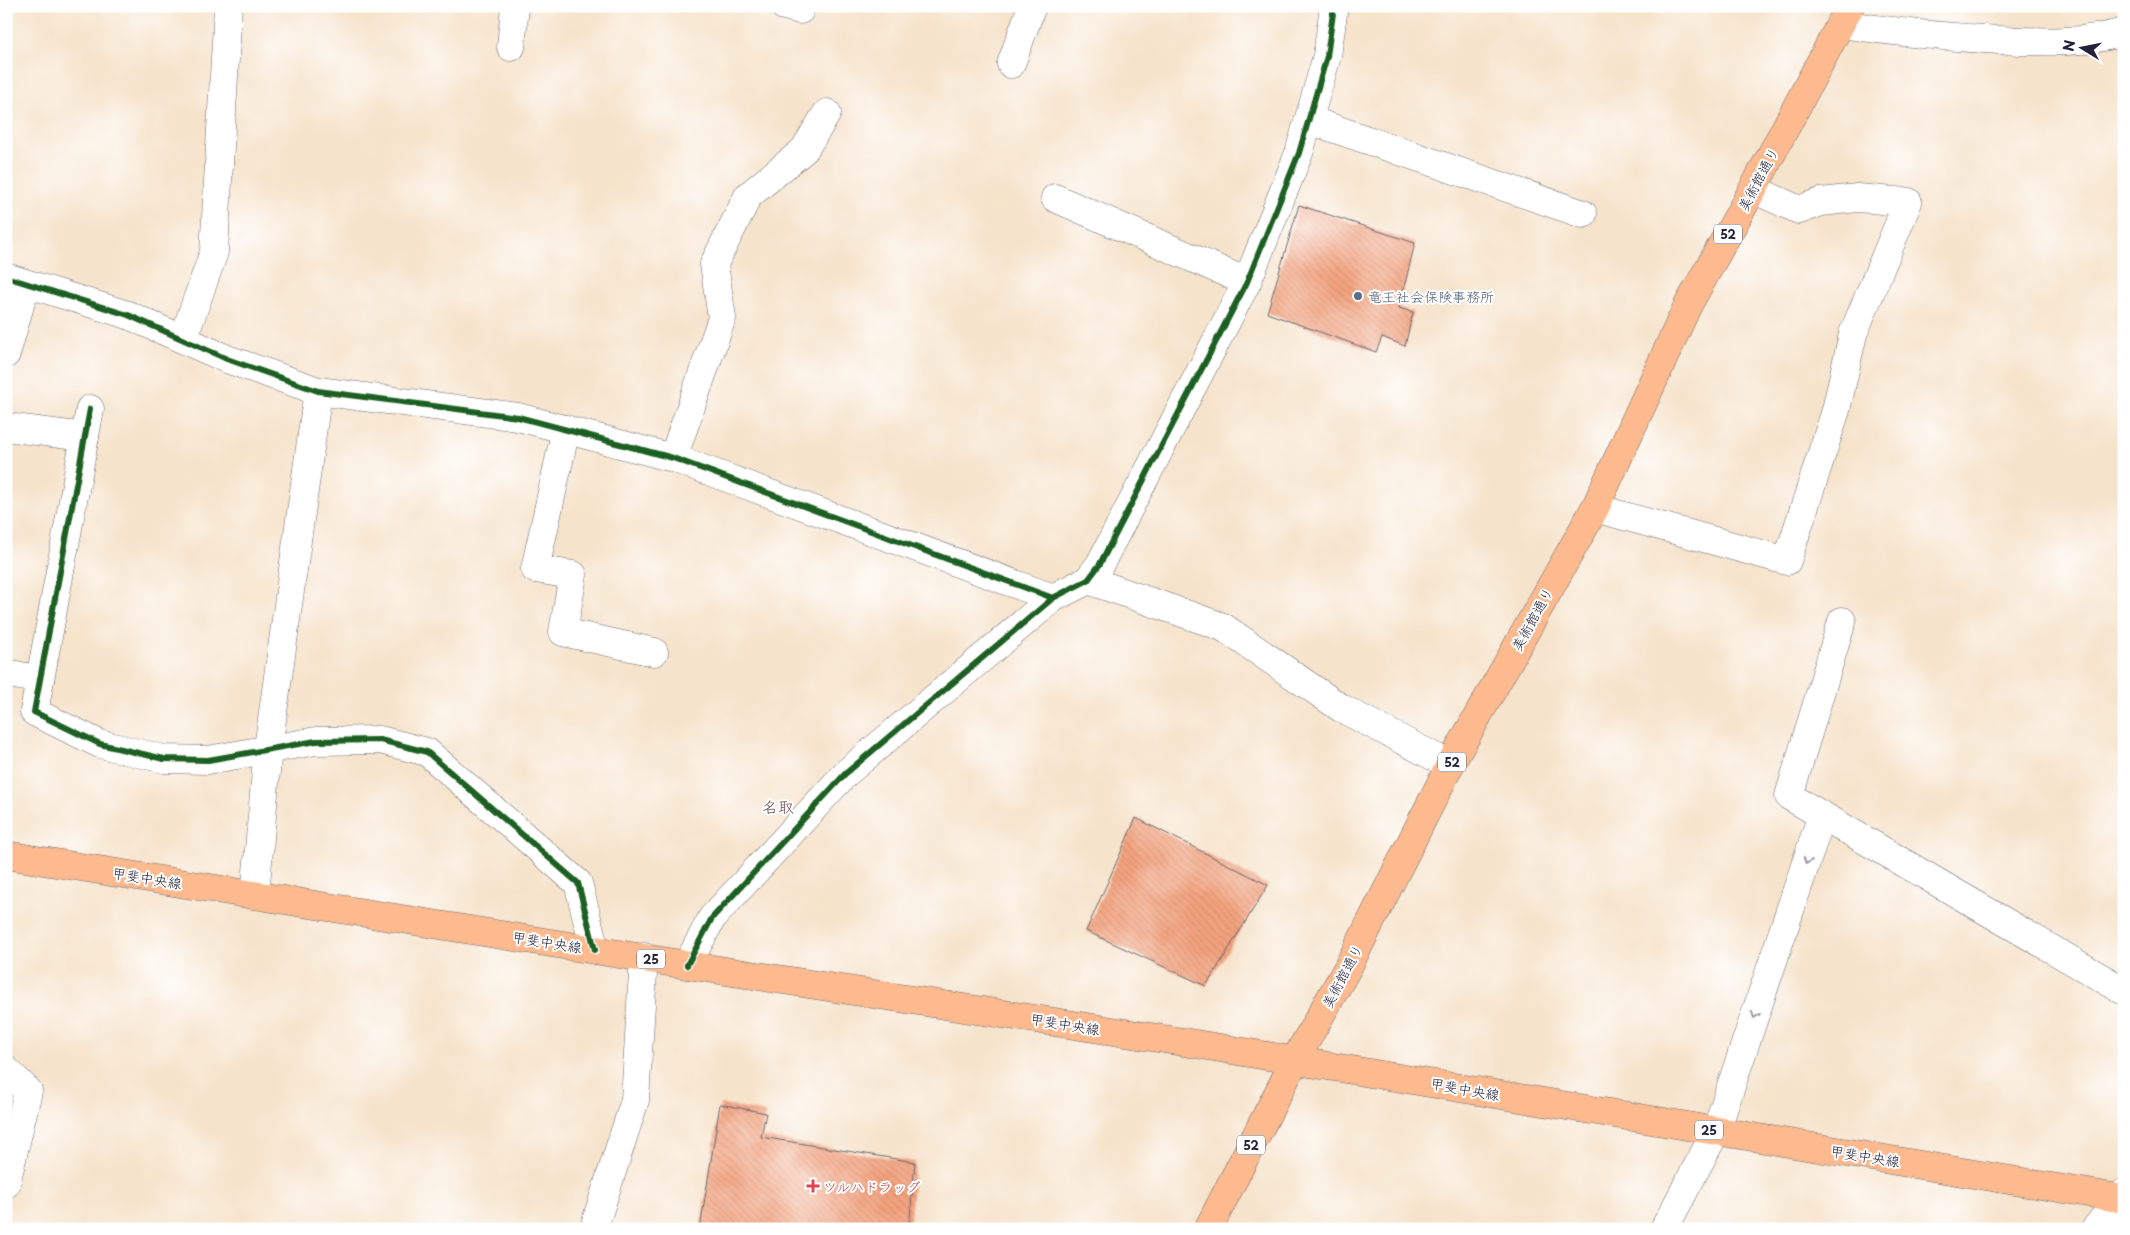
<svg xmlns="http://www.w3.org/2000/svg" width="2130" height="1235" viewBox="0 0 2130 1235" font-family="'Playpen Sans','Klee One',sans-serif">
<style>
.building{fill:url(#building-back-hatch)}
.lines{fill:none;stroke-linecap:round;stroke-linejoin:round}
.minor-casing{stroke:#6c666d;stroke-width:29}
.major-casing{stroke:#6c666d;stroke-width:29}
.highway-casing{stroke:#6c666d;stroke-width:29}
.minor{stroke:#fff;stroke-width:28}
.major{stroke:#fcba8e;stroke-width:28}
.highway{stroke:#fcba8e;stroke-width:28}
.cycleway-casing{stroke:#fff;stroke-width:9}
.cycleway{stroke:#1b5e20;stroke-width:6}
.oneway{stroke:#9c9ca7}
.service-dot{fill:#5c6f8a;stroke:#fff;stroke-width:2}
.health-dot{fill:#e0444e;stroke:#fff;stroke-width:2}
.labels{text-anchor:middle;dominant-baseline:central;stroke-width:4;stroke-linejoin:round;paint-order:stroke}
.shield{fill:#fff;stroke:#646476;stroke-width:1}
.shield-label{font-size:12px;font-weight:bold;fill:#22223b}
.street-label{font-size:14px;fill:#22223b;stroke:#fff}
.service-label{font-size:14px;fill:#4e5e75;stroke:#fff;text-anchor:start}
.health-label{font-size:14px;fill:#be3a42;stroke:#fff;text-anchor:start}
.quarter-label{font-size:16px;fill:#6c4f52;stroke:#fff}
</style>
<defs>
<pattern id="building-back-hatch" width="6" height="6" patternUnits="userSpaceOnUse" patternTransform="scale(1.25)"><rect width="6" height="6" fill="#f4a37e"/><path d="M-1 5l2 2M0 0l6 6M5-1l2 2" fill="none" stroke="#d18c6e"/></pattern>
</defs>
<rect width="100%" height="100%" fill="#fff"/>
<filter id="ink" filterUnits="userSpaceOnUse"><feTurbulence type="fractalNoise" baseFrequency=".02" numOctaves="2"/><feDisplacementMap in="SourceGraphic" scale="10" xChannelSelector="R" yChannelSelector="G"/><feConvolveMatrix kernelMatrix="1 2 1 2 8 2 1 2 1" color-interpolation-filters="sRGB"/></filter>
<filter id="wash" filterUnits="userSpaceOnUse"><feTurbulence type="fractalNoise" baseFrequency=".0096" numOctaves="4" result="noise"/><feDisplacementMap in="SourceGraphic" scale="20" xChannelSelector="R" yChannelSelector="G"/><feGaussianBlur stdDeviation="1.12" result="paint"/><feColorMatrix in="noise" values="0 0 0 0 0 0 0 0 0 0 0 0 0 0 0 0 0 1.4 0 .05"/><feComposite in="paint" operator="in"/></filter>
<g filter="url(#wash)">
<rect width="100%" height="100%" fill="#f6e3cb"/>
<g id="blocks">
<g class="building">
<polygon points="1299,205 1415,243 1399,308 1413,312 1405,346 1382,337 1376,352 1267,313"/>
<polygon points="1136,818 1268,885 1206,986 1086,931"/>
<polygon points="720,1104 766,1113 761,1137 915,1162 909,1229 700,1229"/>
</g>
</g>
</g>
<g filter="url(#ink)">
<use href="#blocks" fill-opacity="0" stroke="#6c666d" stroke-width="1"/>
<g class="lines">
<g class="minor-casing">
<g id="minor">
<polyline points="784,6 800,10"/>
<path d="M 1840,24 C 1893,32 1945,37 1999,40 C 2041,42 2083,44 2124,32"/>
<polyline points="511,47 515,6"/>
<polyline points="1011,64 1032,6"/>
<polyline points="1309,120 1583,214"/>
<polyline points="1055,198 1247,282"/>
<polyline points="6,277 128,315 227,359 318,391 518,417 673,458 1053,598"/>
<polyline points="183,339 214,252 228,6"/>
<polyline points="6,354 26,284"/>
<polyline points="90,409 34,712 100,744 164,759 208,760 316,741 380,740 427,752 578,883 595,950"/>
<polyline points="6,427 85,437"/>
<polyline points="566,429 535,569 573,575 563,632 654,652"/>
<polyline points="673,458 722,318 714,264 748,196 804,150 827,113"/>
<polyline points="1595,508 1787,561 1836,410 1853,334 1908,202 1857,198 1821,202 1799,210 1753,189"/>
<polyline points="1088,580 1223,627 1341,708 1450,765"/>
<polyline points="1842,621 1789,796 2124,991"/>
<polyline points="6,673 40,680"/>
<polyline points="255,895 268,748 318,391"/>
<polyline points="687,965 712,918 845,774 1053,598 1088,580 1100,564 1247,282 1299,153 1327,56 1334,6"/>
<polyline points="6,1070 28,1091 6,1184"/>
<polyline points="596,1229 596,1221 635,1100 644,957"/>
<polyline points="1664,1229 1716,1131 1822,815"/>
<polyline points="2095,1229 2124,1193"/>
</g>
</g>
<g class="major-casing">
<polyline id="major" points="6,855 687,965 1196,1044 2124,1199"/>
</g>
<g class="highway-casing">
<polyline id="highway" points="1208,1229 1295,1060 1348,967 1450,765 1595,508 1688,305 1753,189 1850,6"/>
</g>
<use href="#minor" class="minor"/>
<use href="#major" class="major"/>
<use href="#highway" class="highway"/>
<g class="cycleway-casing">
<g id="cycleway">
<polyline points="6,277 128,315 227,359 318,391 518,417 673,458 1053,598"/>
<polyline points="90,409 34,712 100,744 164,759 208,760 316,741 380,740 427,752 578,883 595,950"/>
<polyline points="687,965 712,918 845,774 1053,598 1088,580 1100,564 1247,282 1299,153 1327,56 1334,6"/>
</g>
</g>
<use href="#cycleway" class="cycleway"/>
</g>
<defs><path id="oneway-chevron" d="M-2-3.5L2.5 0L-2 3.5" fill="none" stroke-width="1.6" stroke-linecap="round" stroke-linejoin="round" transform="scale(1.25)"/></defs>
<g class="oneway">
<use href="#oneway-chevron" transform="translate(1807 861) rotate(109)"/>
<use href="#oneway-chevron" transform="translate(1755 1015) rotate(109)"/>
</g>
</g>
<circle class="service-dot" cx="1358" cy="296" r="5"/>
<path class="health-dot" d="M810.5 1178.5h5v5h5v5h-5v5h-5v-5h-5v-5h5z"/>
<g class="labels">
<g class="shield">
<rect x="1714" y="224.5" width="28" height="19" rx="4"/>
<rect x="1438" y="752.5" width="28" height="19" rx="4"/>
<rect x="637" y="949.5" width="28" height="19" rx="4"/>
<rect x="1695" y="1120.5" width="28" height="19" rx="4"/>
<rect x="1237" y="1135.5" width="28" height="19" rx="4"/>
</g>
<g class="shield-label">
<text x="1728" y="234">52</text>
<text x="1452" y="762">52</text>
<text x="651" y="959">25</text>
<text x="1709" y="1130">25</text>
<text x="1251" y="1145">52</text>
</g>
<g class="street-label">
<text transform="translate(1758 179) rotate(-62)">美術館通り</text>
<text transform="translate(1532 619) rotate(-61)">美術館通り</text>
<text transform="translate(147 878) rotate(9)">甲斐中央線</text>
<text transform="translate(547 942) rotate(9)">甲斐中央線</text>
<text transform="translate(1342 976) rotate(-62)">美術館通り</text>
<text transform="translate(1065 1024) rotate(9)">甲斐中央線</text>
<text transform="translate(1465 1089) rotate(10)">甲斐中央線</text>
<text transform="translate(1865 1156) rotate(9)">甲斐中央線</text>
</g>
<g class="service-label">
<text x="1368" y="296">竜王社会保険事務所</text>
</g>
<g class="health-label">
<text x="823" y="1186">ツルハドラッグ</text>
</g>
<g class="quarter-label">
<text x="778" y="806">名取</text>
</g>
</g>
<rect width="2130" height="1235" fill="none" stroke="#fff" stroke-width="25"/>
<g transform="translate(2082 48) rotate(280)" stroke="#ffffff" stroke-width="4" paint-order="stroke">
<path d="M0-4L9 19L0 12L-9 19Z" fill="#22223b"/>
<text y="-8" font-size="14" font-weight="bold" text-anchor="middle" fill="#22223b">N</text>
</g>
</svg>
